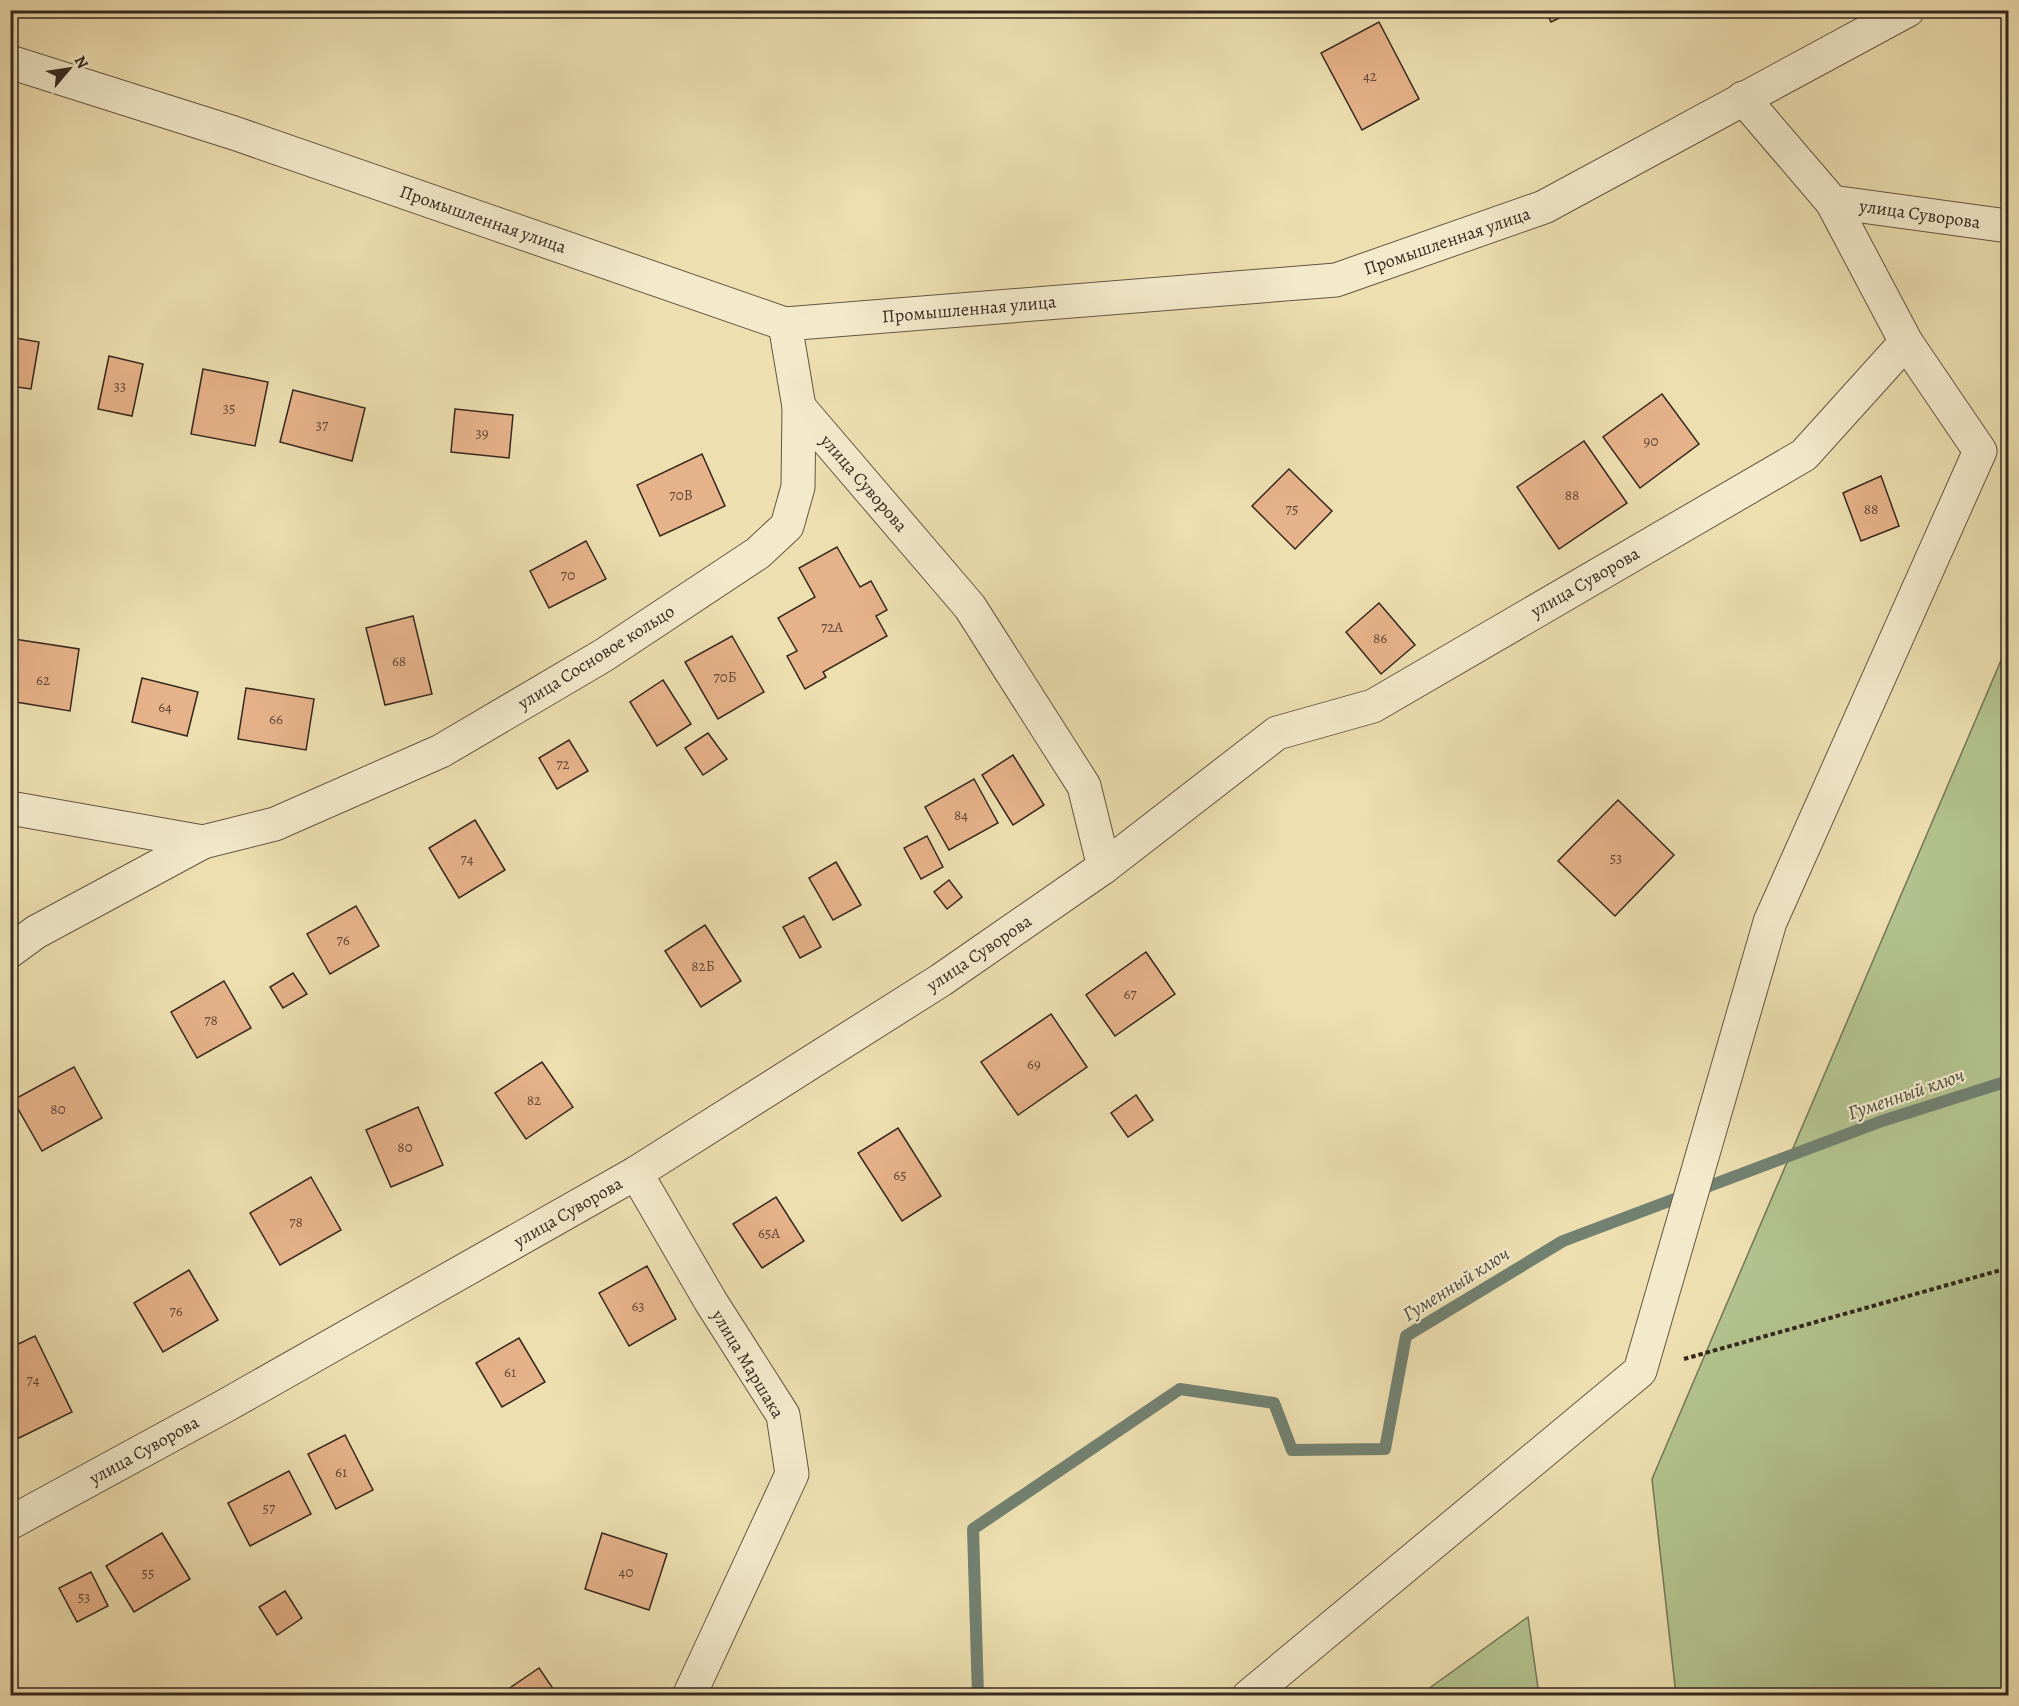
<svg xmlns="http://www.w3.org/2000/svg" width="2019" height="1706" viewBox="0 0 2019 1706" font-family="Alegreya,serif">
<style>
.green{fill:#b3c38f;stroke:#747657;stroke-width:1.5}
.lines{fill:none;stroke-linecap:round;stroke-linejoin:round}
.stream{stroke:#728171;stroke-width:12}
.building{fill:#e6b289;stroke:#36281f;stroke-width:1.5}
.minor-casing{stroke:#645643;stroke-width:35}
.path{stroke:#36281f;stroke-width:4;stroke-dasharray:4.5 3;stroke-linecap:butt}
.minor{stroke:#f3eacc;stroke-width:33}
.labels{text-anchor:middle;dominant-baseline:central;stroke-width:4.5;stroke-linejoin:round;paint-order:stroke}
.number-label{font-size:15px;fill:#624a3a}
.street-label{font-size:18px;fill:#36281f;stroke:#f3eacc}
.water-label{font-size:20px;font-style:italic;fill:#4f4d41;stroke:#f3eacc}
</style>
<rect width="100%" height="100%" fill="#eddfb0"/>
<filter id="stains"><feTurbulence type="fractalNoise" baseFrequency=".00333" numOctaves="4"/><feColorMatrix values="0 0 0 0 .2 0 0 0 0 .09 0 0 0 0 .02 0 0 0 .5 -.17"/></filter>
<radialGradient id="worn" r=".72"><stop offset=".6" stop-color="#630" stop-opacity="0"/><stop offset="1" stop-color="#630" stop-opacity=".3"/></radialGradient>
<g class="green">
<polygon points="2008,644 2008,1695 1676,1695 1652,1479"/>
<polygon points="1528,1617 1539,1695 1420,1695"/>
</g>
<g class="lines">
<polyline class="stream" points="978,1696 973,1529 1180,1389 1274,1403 1292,1450 1385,1449 1406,1336 1563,1241 1882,1121 2008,1081"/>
</g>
<g class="building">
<polygon points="1545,10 1576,10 1551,22"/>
<polygon points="1379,22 1419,99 1362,130 1321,53"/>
<polygon points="10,337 39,342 31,389 10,386"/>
<polygon points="109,356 143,364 132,416 98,409"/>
<polygon points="203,369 268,382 255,446 191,434"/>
<polygon points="293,390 365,408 352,461 280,442"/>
<polygon points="1662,394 1699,444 1640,488 1603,437"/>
<polygon points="455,409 513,415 509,458 451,452"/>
<polygon points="1584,441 1627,503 1559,549 1517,487"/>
<polygon points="702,454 725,506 660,536 637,485"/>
<polygon points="1289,469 1332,511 1295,549 1252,506"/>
<polygon points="1881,476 1899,526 1861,541 1843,493"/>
<polygon points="586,541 606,579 549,608 530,571"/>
<polygon points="837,547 860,587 871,581 887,610 876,616 887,636 823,672 826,677 805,689 787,656 797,651 778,618 815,597 799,568"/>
<polygon points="1379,603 1415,645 1381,674 1346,632"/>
<polygon points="413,616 432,694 385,705 366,628"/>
<polygon points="732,636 764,692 718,719 685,662"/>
<polygon points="14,639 79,649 70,711 10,701 10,658"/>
<polygon points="142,678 198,692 187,736 132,722"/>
<polygon points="663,680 691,724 657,746 630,702"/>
<polygon points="246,688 314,699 306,750 238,739"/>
<polygon points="708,733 727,759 703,775 685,748"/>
<polygon points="569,740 588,771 557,789 539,758"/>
<polygon points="1013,755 1044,805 1013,825 982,775"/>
<polygon points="974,779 998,823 949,850 925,807"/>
<polygon points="1618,800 1674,855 1615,916 1558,861"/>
<polygon points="475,820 505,870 459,898 429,848"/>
<polygon points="927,836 943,867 921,879 904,848"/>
<polygon points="836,862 861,905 833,920 809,878"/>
<polygon points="949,880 962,897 947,909 934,892"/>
<polygon points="356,906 379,946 330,974 307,934"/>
<polygon points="804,916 821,947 800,958 783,927"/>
<polygon points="705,925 741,981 701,1007 665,951"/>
<polygon points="1146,952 1175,994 1115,1036 1086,995"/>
<polygon points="293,973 307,994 283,1008 270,987"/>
<polygon points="224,981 251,1028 197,1058 171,1012"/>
<polygon points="1051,1014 1087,1067 1018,1115 981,1062"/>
<polygon points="542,1062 573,1107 526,1139 495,1093"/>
<polygon points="74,1067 102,1118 42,1151 13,1100"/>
<polygon points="1136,1095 1153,1120 1128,1137 1111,1113"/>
<polygon points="418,1107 443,1165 391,1187 366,1130"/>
<polygon points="898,1128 941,1196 902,1221 858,1153"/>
<polygon points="311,1177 341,1230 280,1265 250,1213"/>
<polygon points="776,1197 804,1241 762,1268 733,1224"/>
<polygon points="647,1266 676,1319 629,1346 599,1293"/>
<polygon points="189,1270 218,1320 163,1352 134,1303"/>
<polygon points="35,1336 72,1412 17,1439 10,1426 10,1348"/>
<polygon points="519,1338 545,1382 502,1407 476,1363"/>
<polygon points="345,1435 373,1490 336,1509 308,1454"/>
<polygon points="289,1471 311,1514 250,1546 228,1503"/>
<polygon points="162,1533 190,1579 134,1612 106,1566"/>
<polygon points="602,1533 667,1554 649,1610 585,1589"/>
<polygon points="91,1572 108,1606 77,1622 59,1588"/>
<polygon points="285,1591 302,1618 277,1635 259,1607"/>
<polygon points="539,1668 558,1696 498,1696"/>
</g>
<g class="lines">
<g class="minor-casing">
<g id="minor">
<polyline points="10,62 234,133 785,324 1336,280 1544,207 1908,10"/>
<polyline points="1832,202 2008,226"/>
<polyline points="10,808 203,842 275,824 441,751 604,655 758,553 787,526 798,487 799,407 785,324"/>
<polyline points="1104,867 1277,733 1373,706 1804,455 1906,342 1832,202 1743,98"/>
<polyline points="10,951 36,932 203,842"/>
<polyline points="636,1173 711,1302 783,1415 792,1474 689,1696"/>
<polyline points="10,1523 223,1407 636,1173 941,980 1104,867 1084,786 970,607 799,407"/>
<polyline points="1249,1696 1640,1371 1770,922 1980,451 1906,342"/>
</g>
</g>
<polyline class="path" points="1684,1359 2008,1268"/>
<use href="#minor" class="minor"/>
</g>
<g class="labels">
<g class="number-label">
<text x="1370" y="76">42</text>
<text x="120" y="386">33</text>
<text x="229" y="408">35</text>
<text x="322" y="425">37</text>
<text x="482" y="433">39</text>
<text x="1651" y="441">90</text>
<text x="681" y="495">70В</text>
<text x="1572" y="495">88</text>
<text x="1292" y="509">75</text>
<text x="1871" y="509">88</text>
<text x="568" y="575">70</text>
<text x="832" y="627">72А</text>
<text x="1380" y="638">86</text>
<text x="399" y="661">68</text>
<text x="725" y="677">70Б</text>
<text x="43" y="680">62</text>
<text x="165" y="707">64</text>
<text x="276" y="719">66</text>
<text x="563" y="764">72</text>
<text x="961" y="815">84</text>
<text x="1616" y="858">53</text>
<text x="467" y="859">74</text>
<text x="343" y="940">76</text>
<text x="703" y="966">82Б</text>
<text x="1130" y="994">67</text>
<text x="211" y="1020">78</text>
<text x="1034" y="1064">69</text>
<text x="534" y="1100">82</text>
<text x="58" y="1109">80</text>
<text x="405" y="1147">80</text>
<text x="900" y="1175">65</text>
<text x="296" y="1222">78</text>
<text x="769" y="1233">65А</text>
<text x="638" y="1306">63</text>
<text x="176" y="1311">76</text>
<text x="510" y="1372">61</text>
<text x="33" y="1380">74</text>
<text x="341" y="1472">61</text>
<text x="269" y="1508">57</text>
<text x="626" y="1572">40</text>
<text x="148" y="1573">55</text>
<text x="84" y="1597">53</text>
</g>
<g class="street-label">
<text transform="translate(1920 214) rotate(8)">улица Суворова</text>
<text transform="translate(483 219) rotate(19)">Промышленная улица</text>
<text transform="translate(1447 241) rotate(-19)">Промышленная улица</text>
<text transform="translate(969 309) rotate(-5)">Промышленная улица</text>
<text transform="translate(864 483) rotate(49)">улица Суворова</text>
<text transform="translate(1585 582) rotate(-30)">улица Суворова</text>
<text transform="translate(596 657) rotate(-32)">улица Сосновое кольцо</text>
<text transform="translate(979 953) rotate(-34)">улица Суворова</text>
<text transform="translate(568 1212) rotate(-30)">улица Суворова</text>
<text transform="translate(748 1364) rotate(59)">улица Маршака</text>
<text transform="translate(144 1450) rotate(-29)">улица Суворова</text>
</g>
<g class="water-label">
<text transform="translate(1906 1094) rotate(-19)">Гуменный ключ</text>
<text transform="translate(1456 1284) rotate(-32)">Гуменный ключ</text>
</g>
</g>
<rect width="2019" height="1706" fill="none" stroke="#eddfb0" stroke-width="36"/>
<rect x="12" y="12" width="1995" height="1682" fill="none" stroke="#36281f" stroke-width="3"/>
<rect x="18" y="18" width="1983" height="1670" fill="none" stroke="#36281f" stroke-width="1.5"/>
<g transform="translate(69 69) rotate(61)" stroke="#f3eacc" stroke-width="4.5" paint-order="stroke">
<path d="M0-4.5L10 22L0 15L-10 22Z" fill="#36281f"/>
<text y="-9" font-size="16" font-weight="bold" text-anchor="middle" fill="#36281f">N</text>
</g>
<rect width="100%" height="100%" filter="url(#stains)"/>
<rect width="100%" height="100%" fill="url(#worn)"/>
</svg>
